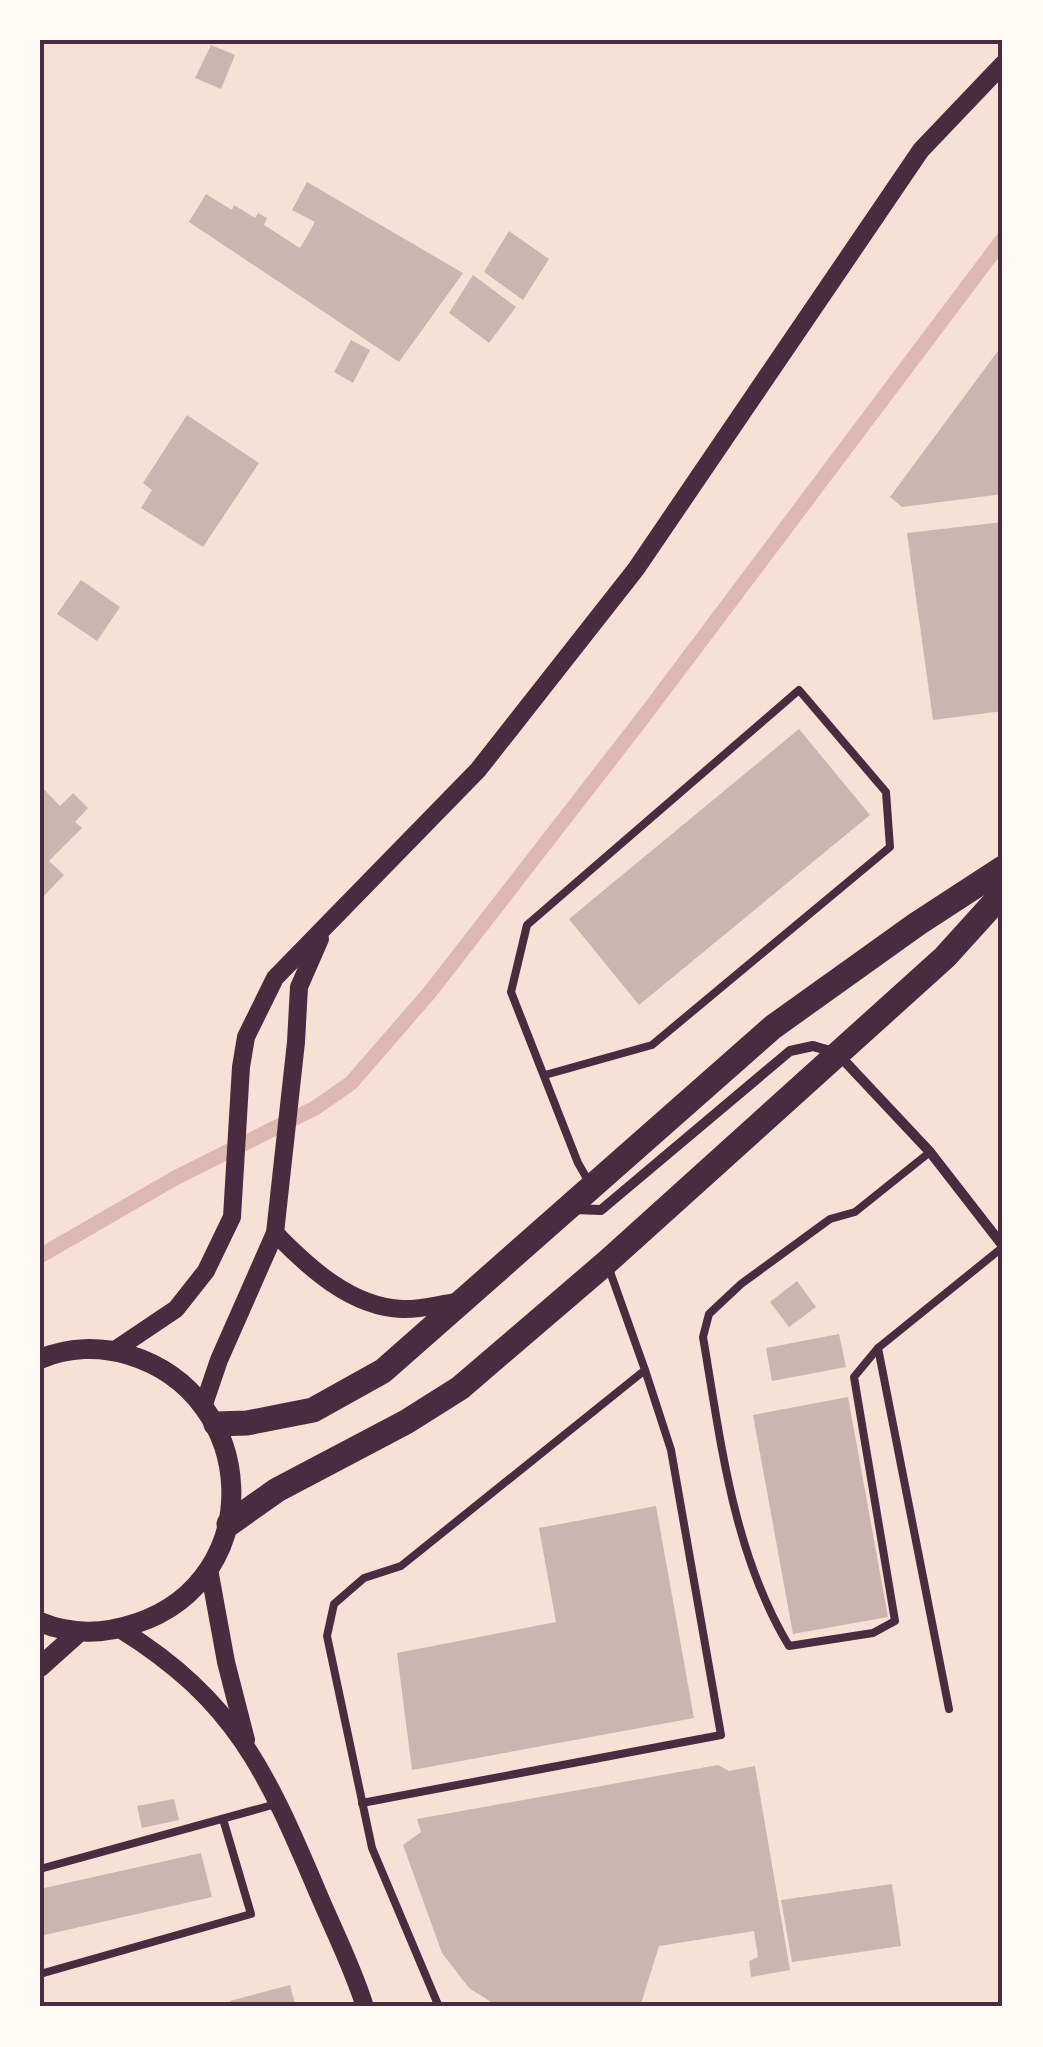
<svg xmlns="http://www.w3.org/2000/svg" width="1043" height="2047" viewBox="0 0 1043 2047" font-family="Karla,sans-serif">
<style>
.lines{fill:none;stroke-linecap:round;stroke-linejoin:round}
.stream{stroke:#dcb8b0;stroke-width:15}
.building{fill:#ccb4b1}
.service{stroke:#4a2c40;stroke-width:8}
.minor{stroke:#4a2c40;stroke-width:10}
.tertiary{stroke:#4a2c40;stroke-width:18}
.secondary{stroke:#4a2c40;stroke-width:20}
.primary{stroke:#4a2c40;stroke-width:25}
.neatline{fill:none;stroke:#4a2c40;stroke-width:4}
</style>
<rect width="100%" height="100%" fill="#f7e1d7"/>
<g class="lines">
<polyline class="stream" points="40,1256 175,1178 315,1108 351,1083 430,992 645,715 1003,239"/>
</g>
<g class="building">
<polygon points="211,45 235,55 221,89 195,78"/>
<polygon points="307,182 463,273 399,362 189,222 206,194 232,210 234,205 255,218 258,213 267,218 264,225 300,248 315,222 292,210"/>
<polygon points="509,231 549,259 523,300 484,272"/>
<polygon points="473,275 516,307 489,343 449,313"/>
<polygon points="351,340 370,350 353,383 334,372"/>
<polygon points="1003,344 1003,494 902,507 890,497"/>
<polygon points="187,415 259,463 203,547 141,508 152,490 143,483"/>
<polygon points="1003,522 1003,711 933,720 907,533"/>
<polygon points="81,580 120,607 97,641 57,614"/>
<polygon points="799,729 870,815 639,1005 569,919"/>
<polygon points="40,785 60,806 73,793 88,808 75,822 82,828 49,861 64,875 40,900"/>
<polygon points="797,1281 816,1307 789,1327 770,1302"/>
<polygon points="839,1334 846,1367 772,1381 766,1348"/>
<polygon points="848,1397 888,1617 793,1634 753,1415"/>
<polygon points="656,1506 694,1718 412,1770 397,1653 556,1622 539,1528"/>
<polygon points="718,1765 729,1771 755,1766 790,1970 751,1977 749,1961 758,1957 754,1931 659,1946 640,2007 499,2007 469,1988 442,1953 403,1845 421,1832 417,1819"/>
<polygon points="174,1799 179,1820 142,1828 137,1806"/>
<polygon points="201,1853 212,1897 40,1936 40,1889"/>
<polygon points="892,1884 901,1946 792,1962 781,1900"/>
<polygon points="290,1985 296,2007 232,2007 230,2001"/>
</g>
<g class="lines">
<g class="service">
<polyline points="545,1075 652,1045 890,847 886,792 799,690 527,925 511,992 578,1163 589,1182"/>
<path d="M 878,1348 L 854,1377 L 895,1621 L 873,1633 L 789,1646 C 733,1553 721,1443 703,1337 L 709,1314 L 741,1284 L 830,1219 L 855,1212 L 930,1152"/>
<polyline points="949,1709 878,1348 1003,1247"/>
<polyline points="362,1803 721,1735 671,1450 645,1370"/>
<polyline points="40,1869 276,1804"/>
<polyline points="40,1974 251,1914 223,1819"/>
<polyline points="439,2007 372,1848 327,1636 334,1604 364,1578 401,1566 645,1370 608,1266"/>
</g>
<polyline class="minor" points="573,1209 601,1210 790,1051 813,1046 837,1053 930,1152 1003,1246"/>
<g class="tertiary">
<path d="M 275,1233 C 308,1267 351,1307 402,1309 C 420,1310 440,1304 457,1302"/>
<polyline points="115,1350 176,1309 206,1271 232,1217 241,1067 246,1037 275,978 478,770 636,569 921,150 1003,64"/>
<polyline points="204,1404 219,1360 275,1233 296,1042 299,987 320,939"/>
<polyline points="209,1569 226,1662 246,1740"/>
<path d="M 120,1629 C 236,1701 267,1773 318,1893 C 334,1931 353,1968 365,2007"/>
</g>
<g class="secondary">
<path d="M 40,1359 C 68,1347 100,1346 129,1355 C 260,1395 268,1579 137,1623 C 105,1634 71,1635 40,1622"/>
<polyline points="40,1667 79,1632"/>
</g>
<g class="primary">
<polyline points="216,1424 247,1423 313,1410 383,1371 773,1027 917,924 1003,868"/>
<polyline points="229,1524 277,1490 406,1422 460,1388 607,1262 945,957 1003,893"/>
</g>
</g>
<rect width="1043" height="2047" fill="none" stroke="#fffaf5" stroke-width="85"/>
<rect x="42" y="42" width="958" height="1962" class="neatline"/>
</svg>
